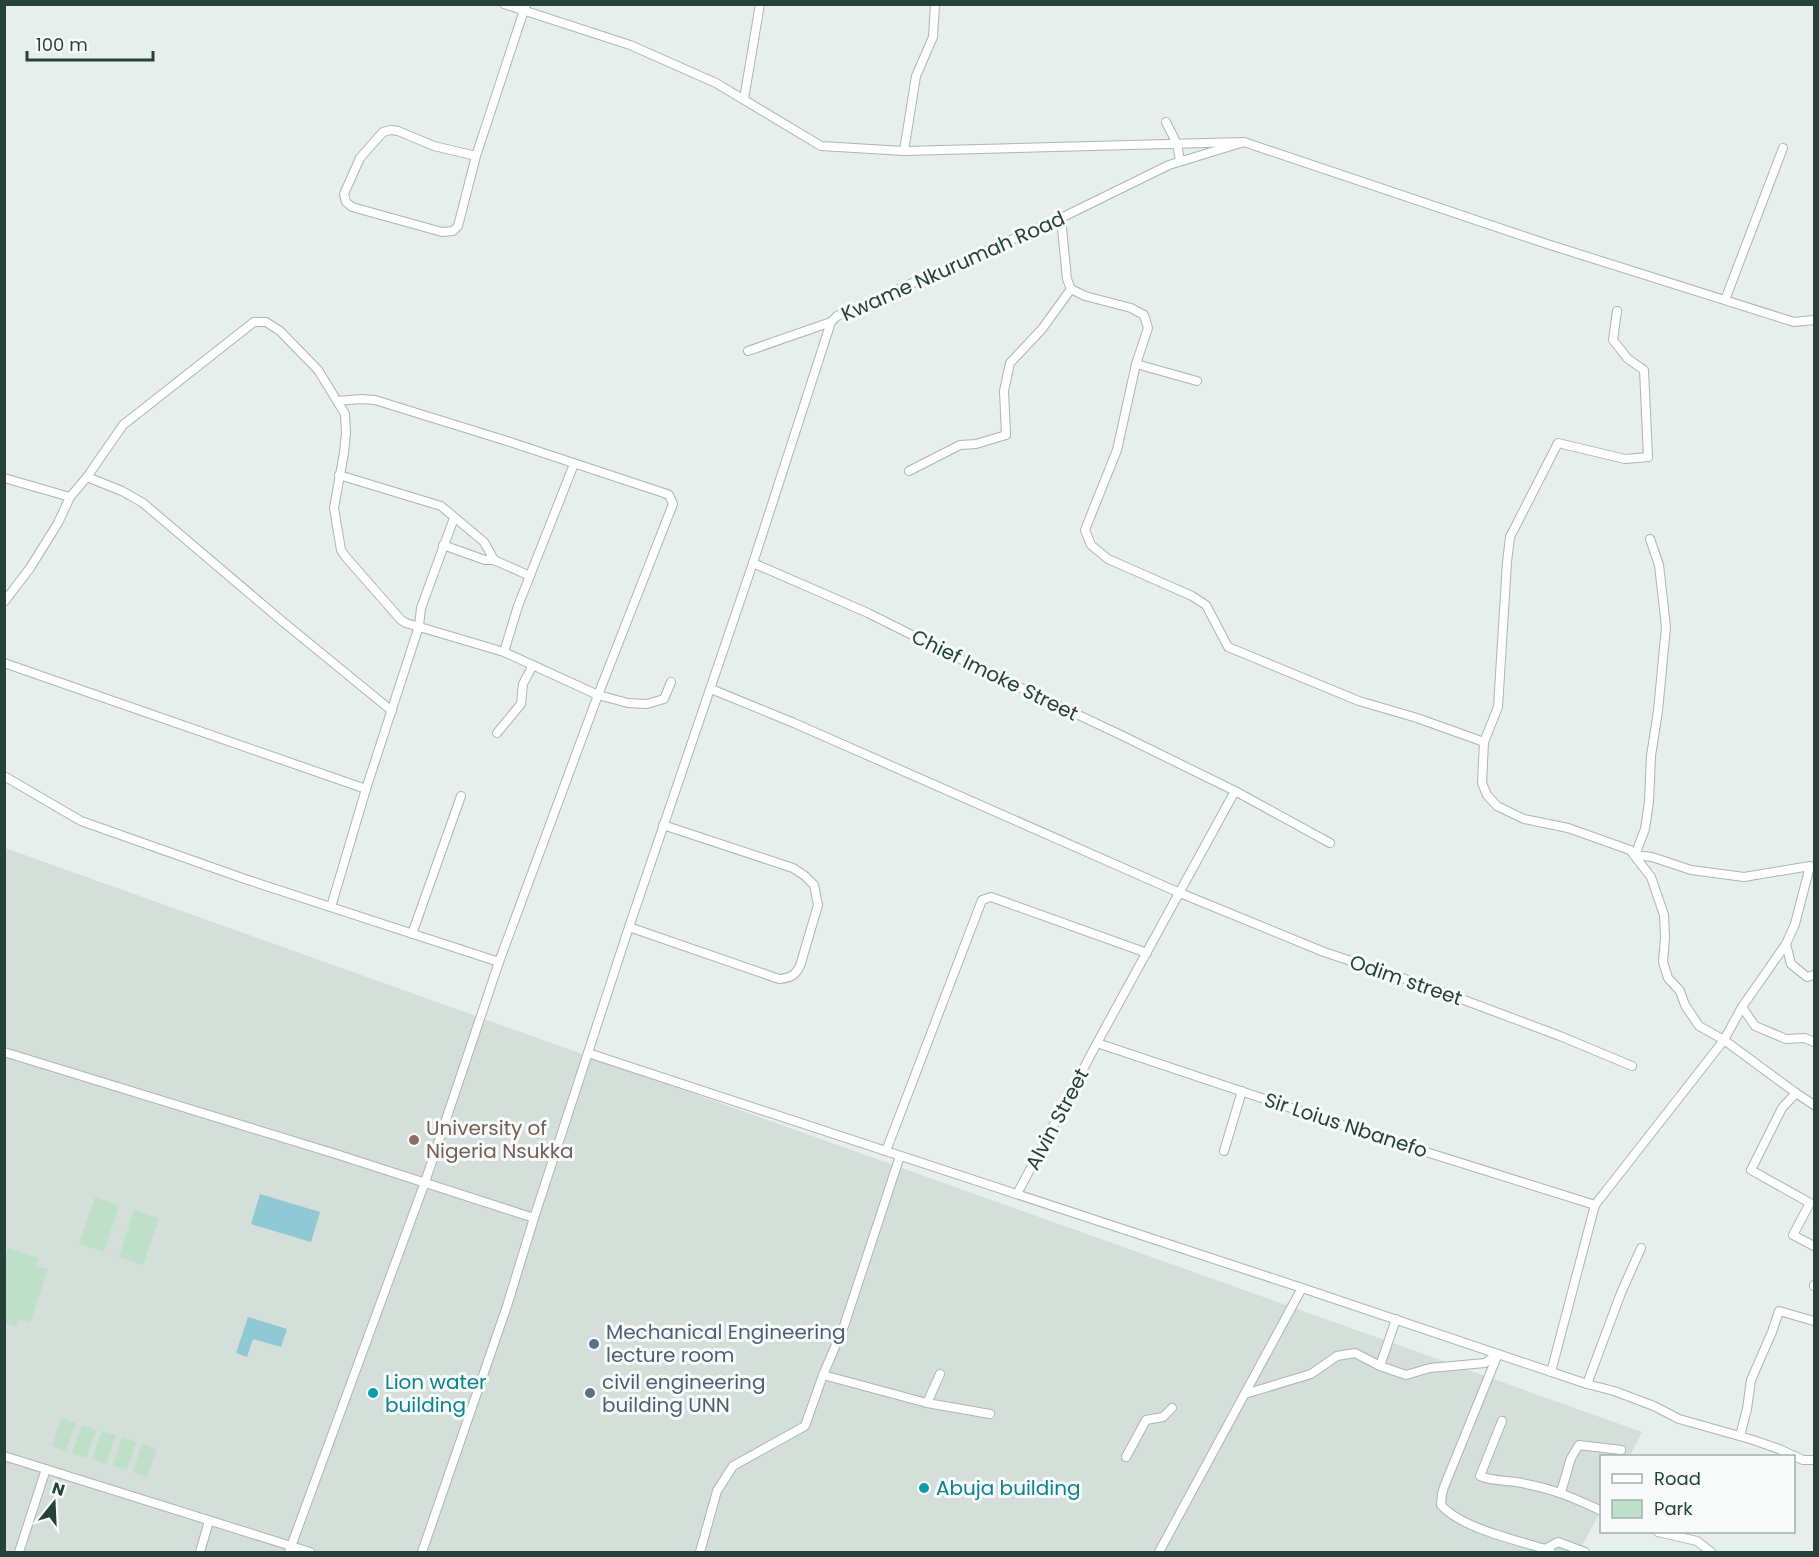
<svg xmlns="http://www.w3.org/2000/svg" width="1819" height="1557" viewBox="0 0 1819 1557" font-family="Poppins,sans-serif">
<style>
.built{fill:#d4dfda}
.green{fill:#bfe0c8}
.water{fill:#8ec9d4}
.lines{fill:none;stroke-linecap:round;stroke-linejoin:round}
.street-casing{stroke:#a8b8b2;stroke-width:10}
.street{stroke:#fff;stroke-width:8}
.education-dot{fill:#8d6e63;stroke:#f7fbf9;stroke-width:2}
.service-dot{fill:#5c6f8a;stroke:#f7fbf9;stroke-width:2}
.culture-dot{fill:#0f9aa8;stroke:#f7fbf9;stroke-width:2}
.labels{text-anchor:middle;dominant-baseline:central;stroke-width:6;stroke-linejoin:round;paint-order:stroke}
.street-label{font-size:20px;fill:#24423a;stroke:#f7fbf9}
.education-label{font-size:20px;fill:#785e54;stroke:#f7fbf9;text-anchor:start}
.service-label{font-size:20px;fill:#4e5e75;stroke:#f7fbf9;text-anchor:start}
.culture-label{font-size:20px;fill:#0d838f;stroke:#f7fbf9;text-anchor:start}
</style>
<rect width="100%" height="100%" fill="#e6efeb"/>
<polygon class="built" points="5,848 1642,1432 1630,1456 1602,1456 1601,1510 1579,1552 5,1552"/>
<g class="green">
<polygon points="95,1197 119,1205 104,1252 79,1244"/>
<polygon points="134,1210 159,1218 143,1265 119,1257"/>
<polygon points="8,1248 39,1258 37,1266 48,1269 30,1323 18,1319 16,1327 5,1323 4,1254 6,1254"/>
<polygon points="61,1418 76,1423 66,1451 52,1446"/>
<polygon points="82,1425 96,1430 86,1458 72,1453"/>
<polygon points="102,1431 116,1435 106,1464 92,1459"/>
<polygon points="122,1437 136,1442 127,1470 113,1465"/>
<polygon points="142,1444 157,1449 147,1477 133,1472"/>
</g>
<g class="water">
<polygon points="260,1194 320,1212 311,1242 251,1224"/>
<polygon points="248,1317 287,1329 281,1347 253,1339 247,1357 236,1353"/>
</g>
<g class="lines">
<g class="street-casing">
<g id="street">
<polyline points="504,4 630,45 716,83 821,146 904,151 1244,142 1547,244 1794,322 1814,320"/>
<polyline points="744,99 760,4"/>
<polyline points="1166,122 1177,144 1180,161"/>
<polyline points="904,151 916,76 933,37 935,4"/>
<polyline points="476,156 434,146 398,131 391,130 383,132 360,158 344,194 346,202 352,207 442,232 453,231 458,226 476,156 526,4"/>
<polyline points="1061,218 1067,279 1071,289 1085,296 1131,308 1144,315 1148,328 1136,364 1117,450 1085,530 1091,545 1108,559 1192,596 1206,605 1228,647 1359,701 1417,718 1484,742"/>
<polyline points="1725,300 1783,148"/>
<polyline points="1617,311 1613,340 1628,359 1644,370 1648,457 1625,459 1558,443 1510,537 1507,562 1498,707 1484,742 1482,783 1487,795 1497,806 1524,819 1568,828 1630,850 1651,877 1664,915 1665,938 1663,962 1668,978 1680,991 1685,1005 1699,1026 1724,1040 1796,1093 1814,1105"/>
<polyline points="748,351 831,322"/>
<polyline points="1136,364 1197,381"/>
<polyline points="909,471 960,445 976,444 1006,435 1004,391 1010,363 1042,329 1071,289"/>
<polyline points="339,475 441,506 484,542 494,560"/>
<polyline points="87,477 122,491 143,503 282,621 392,711"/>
<polyline points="4,478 70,497"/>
<polyline points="443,545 485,560 494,560 530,576"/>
<polyline points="753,563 868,613 960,659 1123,736 1235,791 1330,843"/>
<polyline points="4,602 30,568 58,523 70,497 87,477 123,425 254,322 266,322 280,331 318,370 345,414 346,433 344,453 334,508 341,550 345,556 401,620 406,623 504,652 598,695 628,703 647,704 664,699 671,682"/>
<polyline points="504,652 518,606 574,464"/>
<polyline points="4,663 366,789"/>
<polyline points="711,689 794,723 1180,893 1324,952 1432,988 1560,1036 1632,1066"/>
<polyline points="497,733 521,704 523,684 533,665"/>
<polyline points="4,776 81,821 245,879 499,962"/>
<polyline points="331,907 366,789 419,626 421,608 454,518"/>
<path d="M 629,927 L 779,979 C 790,978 795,976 800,966 L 818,905 L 814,885 L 805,876 L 793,868 L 663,825"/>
<polyline points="412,934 461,796"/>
<polyline points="1786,944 1791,964 1807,977 1814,975"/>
<polyline points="1742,1007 1755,1026 1786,1039 1805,1038 1814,1042"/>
<polyline points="1097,1043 1375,1136 1595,1205"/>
<polyline points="4,1052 339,1155 534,1218 629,927 753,563 831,322 837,316 1061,218 1169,165 1244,142"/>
<polyline points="588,1053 1302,1288 1587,1384 1614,1391 1654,1406 1679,1419 1750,1439 1779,1449 1803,1460 1814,1460"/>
<polyline points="1796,1093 1782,1108 1751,1170 1810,1203 1793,1235 1814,1246"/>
<polyline points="886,1151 982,900 991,897 1147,953"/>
<polyline points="1224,1151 1242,1091"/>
<polyline points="1017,1194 1097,1043 1235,791"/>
<polyline points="1814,1285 1814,1286"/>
<path d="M 1498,1354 L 1444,1487 L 1442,1494 L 1441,1505 C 1461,1528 1516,1540 1545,1549 L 1551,1552"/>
<polyline points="1380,1366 1406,1375 1430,1368 1485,1363 1496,1355"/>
<polyline points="1551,1372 1595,1205 1724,1040 1742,1007 1786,944 1795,924 1810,866 1744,877 1691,870 1652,857 1635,855 1645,829 1649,802 1651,756 1658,711 1666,627 1659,565 1650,539"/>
<polyline points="940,1374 927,1403 990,1414"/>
<polyline points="823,1375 927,1403"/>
<polyline points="1587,1384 1621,1293 1641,1248"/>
<polyline points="1245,1394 1311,1374 1337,1356 1355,1353 1380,1366 1396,1319"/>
<path d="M 1502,1421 L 1480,1476 C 1495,1482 1511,1480 1526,1484 C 1554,1489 1576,1499 1602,1511"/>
<polyline points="1740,1436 1747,1409 1751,1380 1772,1332 1779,1311 1814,1321"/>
<polyline points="4,1456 310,1552"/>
<polyline points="1126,1457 1146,1420 1163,1417 1172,1408"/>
<polyline points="1561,1492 1571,1458 1579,1445 1621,1450"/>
<polyline points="1658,1532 1697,1541 1711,1552"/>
<polyline points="1545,1549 1558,1542 1585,1552"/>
<polyline points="19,1552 46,1469"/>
<polyline points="200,1552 209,1521"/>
<polyline points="289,1552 425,1182 499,962 598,695 673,504 669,495 664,493 507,441 375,400 361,399 338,401"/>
<polyline points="422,1552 507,1306 534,1218"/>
<polyline points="700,1552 717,1491 733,1466 805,1426 823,1375 844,1326 900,1156"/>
<polyline points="1159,1552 1302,1288"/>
</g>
</g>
<use href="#street" class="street"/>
</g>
<circle class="education-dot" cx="414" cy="1140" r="6"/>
<g class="service-dot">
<circle cx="594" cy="1344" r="6"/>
<circle cx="590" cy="1393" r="6"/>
</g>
<g class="culture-dot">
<circle cx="373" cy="1393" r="6"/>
<circle cx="924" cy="1488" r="6"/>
</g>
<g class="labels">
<g class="street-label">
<text transform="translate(953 266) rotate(-24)">Kwame Nkurumah Road</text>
<text transform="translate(995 675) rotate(26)">Chief Imoke Street</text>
<text transform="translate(1406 980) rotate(19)">Odim street</text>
<text transform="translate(1057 1119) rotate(-62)">Alvin Street</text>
<text transform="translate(1346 1125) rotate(18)">Sir Loius Nbanefo</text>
</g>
<g class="education-label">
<text x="426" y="1128">University of<tspan x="426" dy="23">Nigeria Nsukka</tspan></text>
</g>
<g class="service-label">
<text x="606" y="1332">Mechanical Engineering<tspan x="606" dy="23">lecture room</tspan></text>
<text x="602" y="1382">civil engineering<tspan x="602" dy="23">building UNN</tspan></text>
</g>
<g class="culture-label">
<text x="385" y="1382">Lion water<tspan x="385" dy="23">building</tspan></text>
<text x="936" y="1488">Abuja building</text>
</g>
</g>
<rect width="1819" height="1557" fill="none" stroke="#24423a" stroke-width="12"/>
<rect x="1600" y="1455" width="195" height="78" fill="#f7fbf9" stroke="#a3b1ad" stroke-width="1.5"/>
<rect x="1612" y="1474" width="30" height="9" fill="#ffffff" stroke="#a3b1ad" stroke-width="1.5"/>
<text x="1654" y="1485" font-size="18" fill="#24423a">Road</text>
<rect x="1612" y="1500" width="30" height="18" fill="#bfe0c8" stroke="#a3b1ad" stroke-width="1.5"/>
<text x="1654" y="1515" font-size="18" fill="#24423a">Park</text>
<g transform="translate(54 1503) rotate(18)" stroke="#f7fbf9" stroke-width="4.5" paint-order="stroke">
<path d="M0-4.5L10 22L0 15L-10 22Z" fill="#24423a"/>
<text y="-9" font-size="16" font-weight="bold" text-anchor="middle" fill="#24423a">N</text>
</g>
<path d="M27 51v9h126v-9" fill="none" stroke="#24423a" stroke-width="3"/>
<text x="36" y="51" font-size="18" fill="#24423a" stroke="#f7fbf9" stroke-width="4.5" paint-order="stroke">100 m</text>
</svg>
